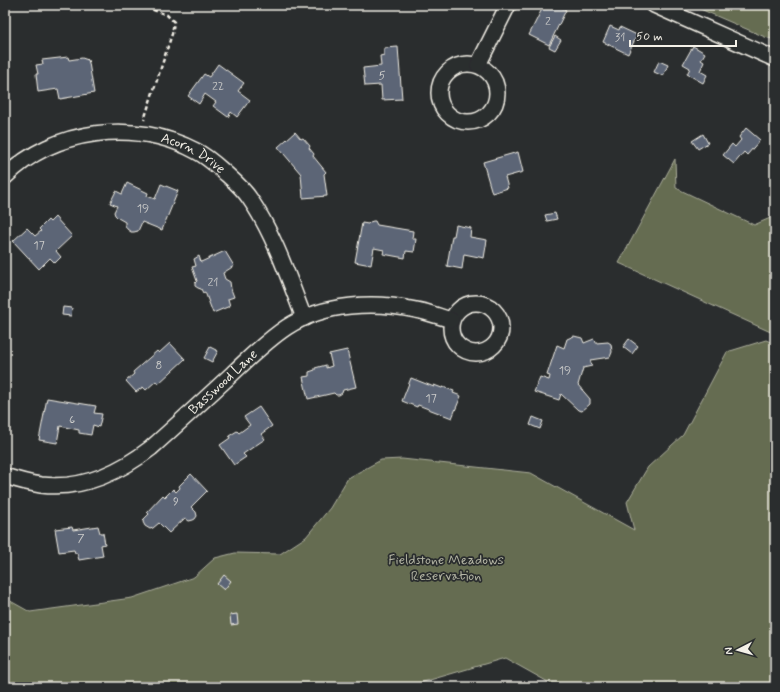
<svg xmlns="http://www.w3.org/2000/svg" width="780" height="692" viewBox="0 0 780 692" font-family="Mynerve,sans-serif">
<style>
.green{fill:#656c51;stroke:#acae9c}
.building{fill:#5c6576;stroke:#f4f1e8}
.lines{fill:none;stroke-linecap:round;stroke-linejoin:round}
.minor-casing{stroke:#f4f1e8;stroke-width:18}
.path{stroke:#f4f1e8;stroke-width:2.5;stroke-dasharray:4 3;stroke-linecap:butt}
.minor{stroke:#2a2d2e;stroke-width:15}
.labels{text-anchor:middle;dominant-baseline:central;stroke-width:3.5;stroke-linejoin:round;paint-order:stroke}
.number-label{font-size:12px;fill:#cececc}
.street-label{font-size:14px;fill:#f4f1e8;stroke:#2a2d2e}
.park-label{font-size:14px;fill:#b4b5a4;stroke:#2a2d2e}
</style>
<rect width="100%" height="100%" fill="#2a2d2e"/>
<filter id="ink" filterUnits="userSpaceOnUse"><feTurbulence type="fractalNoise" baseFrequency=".025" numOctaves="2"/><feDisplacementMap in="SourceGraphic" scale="8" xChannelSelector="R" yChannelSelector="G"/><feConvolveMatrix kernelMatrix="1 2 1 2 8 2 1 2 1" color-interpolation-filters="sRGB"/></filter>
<g filter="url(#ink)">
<g class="green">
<polygon points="691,5 775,5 775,40 765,37"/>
<polygon points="675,159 676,188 754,225 775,216 775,334 619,263"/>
<polygon points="766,340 775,344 775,687 557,687 505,658 406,687 5,687 5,598 30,612 132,598 194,577 215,558 235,553 280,554 306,537 330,508 348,478 381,460 402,459 531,473 634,530 627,502 648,467 683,435 727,352"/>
</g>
<g class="building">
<polygon points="544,5 557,5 566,10 549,45 529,35"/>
<polygon points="610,26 619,30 620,27 637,35 628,54 603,42"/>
<polygon points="555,36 561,40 555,50 549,47"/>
<polygon points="693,46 705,53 701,60 704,62 700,71 707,75 703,83 687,74 690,68 683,64"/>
<polygon points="398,47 402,99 382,100 381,85 365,86 363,68 381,66 380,56 384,55 384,48"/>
<polygon points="68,57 69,60 82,58 88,60 89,63 94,93 60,99 58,89 38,92 36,74 38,74 36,65 43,64 42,60"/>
<polygon points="659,61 668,65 663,76 654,72"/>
<polygon points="218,64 244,83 238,91 250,100 237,117 231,112 228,117 213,106 216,102 205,94 199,104 188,96 204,74 209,77"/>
<polygon points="746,128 760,140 747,155 744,152 734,164 723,155 732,144 735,147 741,140 739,137"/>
<polygon points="295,132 301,139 303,138 310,146 309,148 314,154 313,156 326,172 324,174 327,196 303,198 301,174 278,147"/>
<polygon points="703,134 708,143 698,149 692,141"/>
<polygon points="518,152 523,172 505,177 508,188 492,193 483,162"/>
<polygon points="127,183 148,193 147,196 155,199 161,184 178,191 162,230 142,222 138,231 134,232 131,232 127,229 125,225 125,222 118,218 115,215 114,212 117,206 110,203 116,191 122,194"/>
<polygon points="555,213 557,219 547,221 545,215"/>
<polygon points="55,217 72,236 56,251 61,257 55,263 50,258 39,269 13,241 27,228 35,236 41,231 39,229 48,220 50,222"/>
<polygon points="373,221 375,221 377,225 413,231 412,239 416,239 414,252 406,251 405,258 383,254 384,250 374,248 371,265 355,262 362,223 368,224 370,222"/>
<polygon points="456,225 471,228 470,237 487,240 484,258 464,254 462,269 447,266 452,236 454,236"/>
<polygon points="225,251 234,266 223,273 225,279 230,282 231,289 234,297 228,299 230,306 213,313 205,292 203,293 201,289 198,288 195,286 195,283 197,281 192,267 196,266 194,259 199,256 201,262"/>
<polygon points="63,307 72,308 71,316 62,315"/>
<polygon points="574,336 582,338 584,343 594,339 596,341 596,343 608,342 611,344 612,352 610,357 590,360 592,366 583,368 578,385 590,399 590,404 582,411 578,410 561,394 559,400 534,392 540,377 549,380 550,376 547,375 557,345 564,348 567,339"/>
<polygon points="629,339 638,346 632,354 623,347"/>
<polygon points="170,343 185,359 158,384 156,381 146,390 143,387 136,392 126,381 134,374 133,372 157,351 159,353"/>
<polygon points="210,347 218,351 212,362 204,358"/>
<polygon points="347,350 356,387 343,390 342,393 339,395 336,395 334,393 308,399 303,377 309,376 309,372 315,370 315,368 326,365 326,368 332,366 329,354"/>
<polygon points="411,378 434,387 434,385 442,388 443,387 454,391 453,393 461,396 452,418 418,405 417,407 402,401"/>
<polygon points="47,398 96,406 94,413 102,414 99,427 93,425 91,435 79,433 79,430 60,426 57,443 39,440"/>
<polygon points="259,407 272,426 261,434 265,439 243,454 246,457 234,465 220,445 230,438 229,436 237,431 239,433 250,425 244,417"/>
<polygon points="533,417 543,421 540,429 530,425"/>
<polygon points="191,474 207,491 191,507 196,512 197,516 195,519 193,520 189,521 185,518 169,533 159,523 153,528 150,529 145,526 143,522 144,519 149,514 147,512 163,495 165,497 173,489 176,492 180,488 179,486"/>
<polygon points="98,526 100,533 103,533 105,544 101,545 103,556 79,560 77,553 75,553 74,550 59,552 55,529 72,527 73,530"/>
<polygon points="224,575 231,581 224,590 217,584"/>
<polygon points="237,614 238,624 231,625 230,615"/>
</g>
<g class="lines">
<g class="minor-casing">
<g id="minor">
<polyline points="654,5 775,59"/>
<circle cx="468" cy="93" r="29"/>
<polyline points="478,65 508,5"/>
<path id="s1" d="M 5,177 C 54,128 135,119 196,151 C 206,156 215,164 223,171 C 233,180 243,188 250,199 C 274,234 289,279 304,318"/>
<circle cx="476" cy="328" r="25"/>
<path id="s2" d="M 5,476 C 17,480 28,483 41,485 C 82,490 120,472 151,448 C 178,424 205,399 232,374 C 249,358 267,340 287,327 C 324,303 375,301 416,310 C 428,312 440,317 451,320"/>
</g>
</g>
<polyline class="path" points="140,5 167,15 174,22 172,34 144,120"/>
<use href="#minor" class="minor"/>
</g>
</g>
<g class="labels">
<g class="number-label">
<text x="548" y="22">2</text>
<text x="620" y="38">31</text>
<text x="382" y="76">5</text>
<text x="218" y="87">22</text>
<text x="143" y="209">19</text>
<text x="39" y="246">17</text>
<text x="213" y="283">21</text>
<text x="159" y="366">8</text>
<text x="565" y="371">19</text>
<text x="431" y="399">17</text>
<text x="72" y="420">6</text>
<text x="176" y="502">9</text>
<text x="81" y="539">7</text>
</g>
<g class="street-label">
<text stroke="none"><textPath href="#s1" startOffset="204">Acorn Drive</textPath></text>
<text stroke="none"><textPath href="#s2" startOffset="254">Basswood Lane</textPath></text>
</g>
<g class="park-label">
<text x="446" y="560">Fieldstone Meadows<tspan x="446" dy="16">Reservation</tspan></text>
</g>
</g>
<rect width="780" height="692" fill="none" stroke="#2a2d2e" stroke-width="20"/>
<rect x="10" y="10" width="760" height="672" fill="none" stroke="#f4f1e8" stroke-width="1.5" filter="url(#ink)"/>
<g transform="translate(738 650) rotate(264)" stroke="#2a2d2e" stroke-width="3" paint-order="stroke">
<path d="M0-3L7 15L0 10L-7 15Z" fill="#f4f1e8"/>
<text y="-6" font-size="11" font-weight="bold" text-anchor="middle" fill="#f4f1e8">N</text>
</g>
<path d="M630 40v6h106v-6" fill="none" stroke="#f4f1e8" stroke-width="2"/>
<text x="636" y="40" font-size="12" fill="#f4f1e8" stroke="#2a2d2e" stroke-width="3" paint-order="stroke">50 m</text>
</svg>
